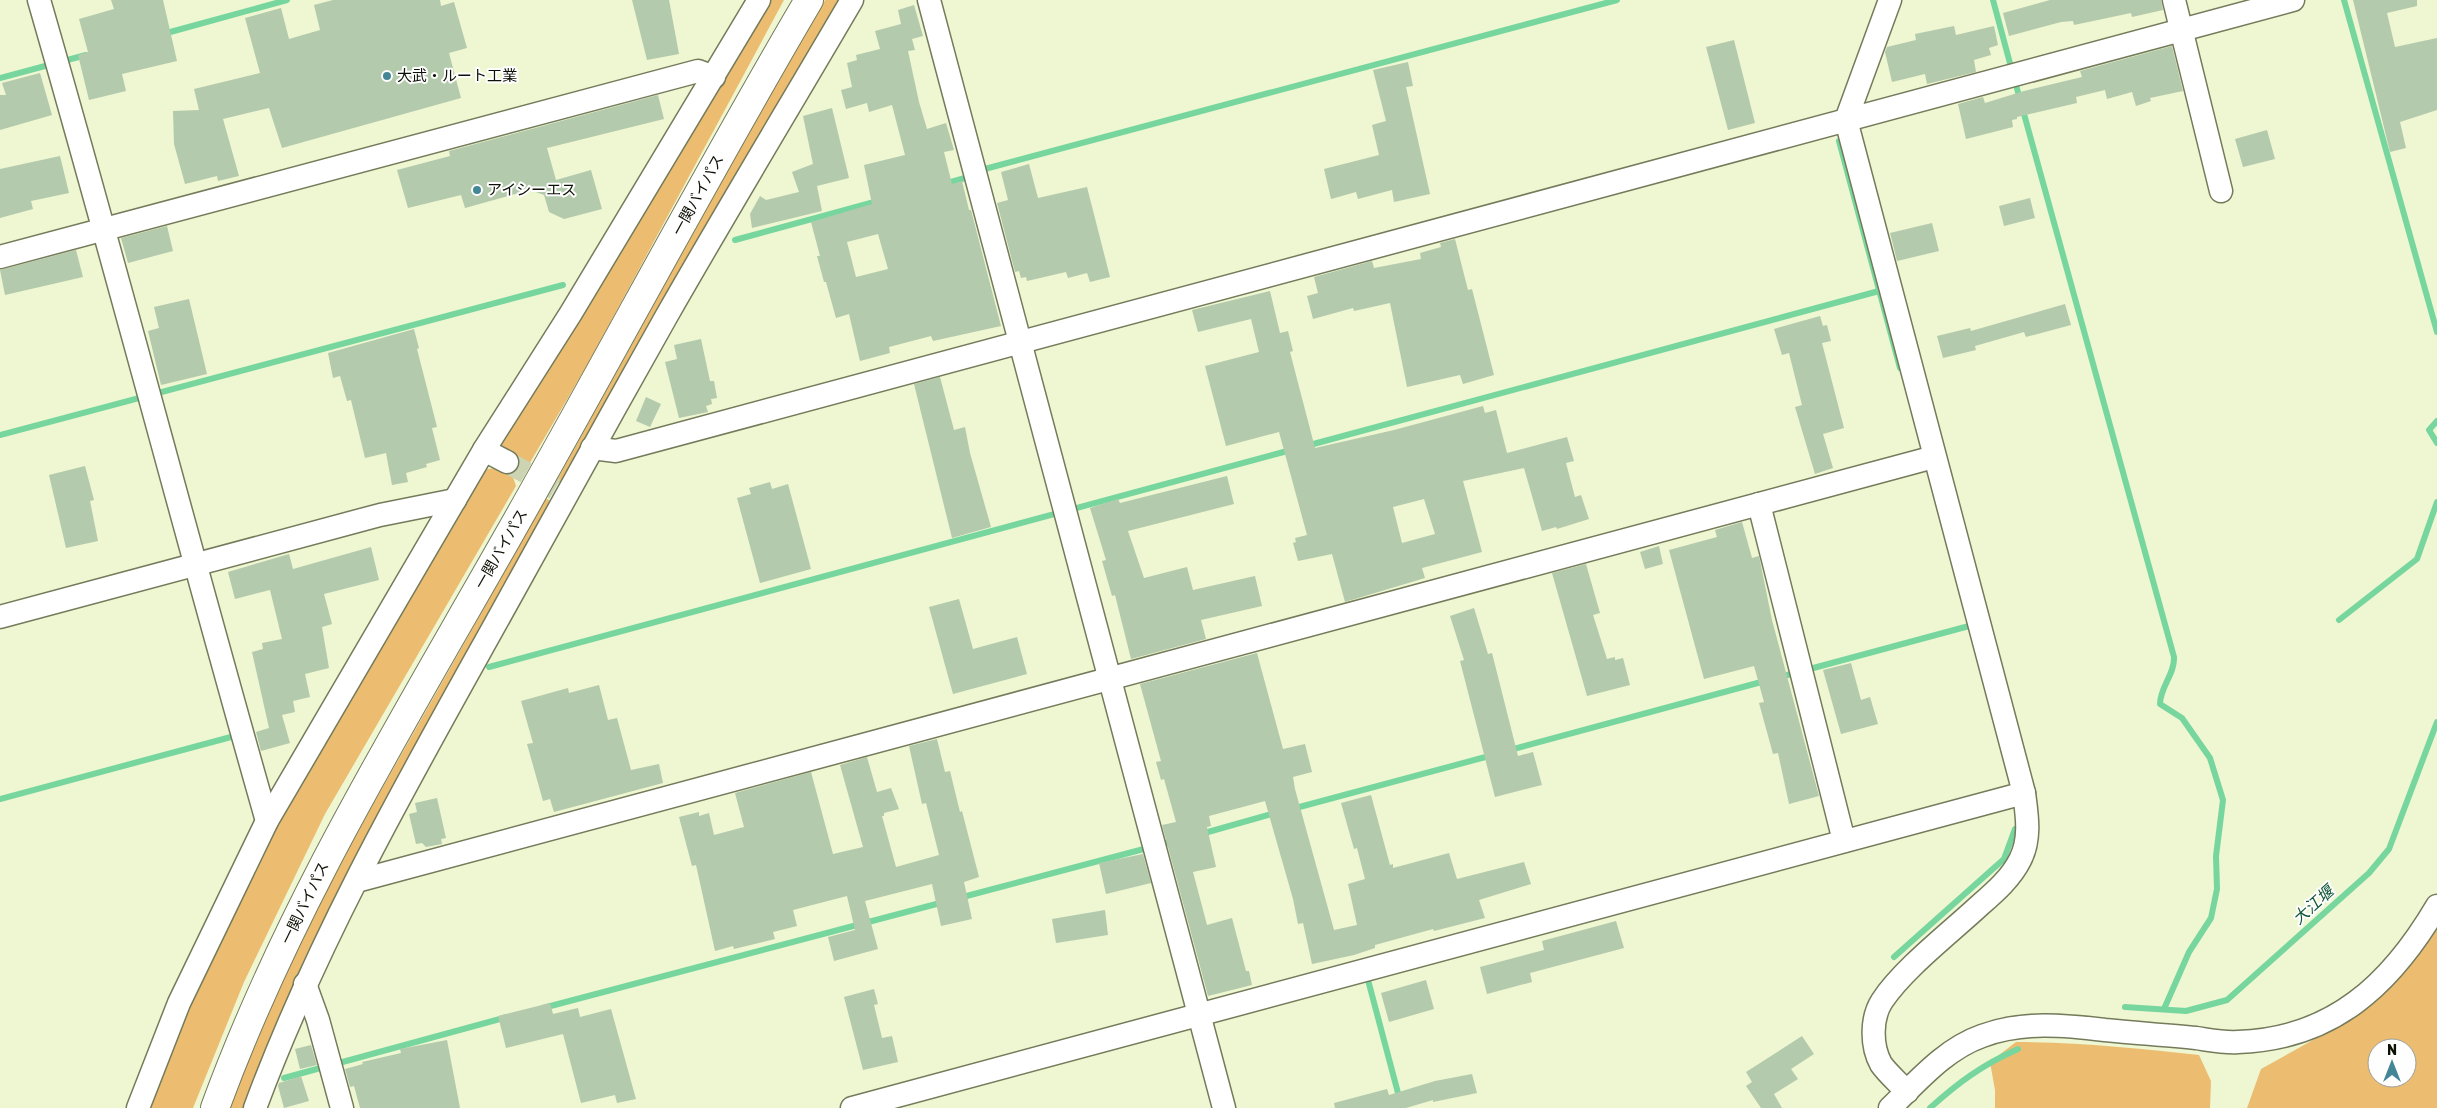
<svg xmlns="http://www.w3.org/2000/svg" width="2437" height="1108" viewBox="0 0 2437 1108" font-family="Rubik,'Noto Sans JP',sans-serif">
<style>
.green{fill:#ecbd70;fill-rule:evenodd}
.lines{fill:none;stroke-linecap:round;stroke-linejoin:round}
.stream{stroke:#76d69e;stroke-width:6}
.building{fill:#b4caac;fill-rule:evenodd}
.minor-tunnel{stroke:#ccd4b3;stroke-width:22;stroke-dasharray:22 11;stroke-linecap:butt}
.minor-casing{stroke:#747b5b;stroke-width:25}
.highway-casing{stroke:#747b5b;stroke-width:30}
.minor{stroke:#fff;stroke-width:22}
.highway{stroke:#fff;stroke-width:28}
.poi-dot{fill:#438696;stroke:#fefefe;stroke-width:2}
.labels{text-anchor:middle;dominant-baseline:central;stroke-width:4;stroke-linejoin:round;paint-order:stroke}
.poi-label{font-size:15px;fill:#0d1005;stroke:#fefefe;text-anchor:start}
.street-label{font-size:15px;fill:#0d1005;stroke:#fefefe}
.water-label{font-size:16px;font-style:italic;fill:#0e5835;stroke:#fefefe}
</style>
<rect width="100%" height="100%" fill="#eef6d2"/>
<g class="green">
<polygon points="768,0 784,0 589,362 528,466 502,449 502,440"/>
<polygon points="825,0 841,0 561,483 556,482 779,78"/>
<polygon points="494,468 513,477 516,486 325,814 244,982 193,1108 150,1108 189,1007 265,841 483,470"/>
<path d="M 546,498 L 550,501 L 551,507 L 368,832 L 306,955 L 243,1108 L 230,1108 C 274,982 339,864 405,748 C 452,665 499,582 546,498 Z"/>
<path d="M 2437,924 L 2437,1108 L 2247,1108 L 2261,1069 L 2358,1015 L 2411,963 ZM 2377,1048 L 2407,1048 L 2407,1078 L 2377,1078 Z"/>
<path d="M 2016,1042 C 2077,1042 2137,1048 2199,1055 L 2211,1081 L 2210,1108 L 1995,1108 L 1995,1090 L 1990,1062 Z"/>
</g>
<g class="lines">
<g class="stream">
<polyline points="1993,0 2011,67"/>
<polyline points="2344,0 2437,332"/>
<polyline points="163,34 287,0"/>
<polyline points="0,78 86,55"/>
<path d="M 2016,85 L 2174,657 C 2175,674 2160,687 2160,704 L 2182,718 L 2210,758 L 2223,800 L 2216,856 L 2217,889 L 2211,918 L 2189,952 L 2164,1009"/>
<polyline points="1839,141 1900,368"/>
<polyline points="944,184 965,178 981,170 1617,0"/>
<polyline points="735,240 878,201"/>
<polyline points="2437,421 2429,430 2437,443"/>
<polyline points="0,435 563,285"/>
<polyline points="1306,446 1879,291"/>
<polyline points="2339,620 2417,559 2437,502"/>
<polyline points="489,667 1291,450"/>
<polyline points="1780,677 1969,626"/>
<polyline points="1510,750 1765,681"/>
<polyline points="0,799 231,737"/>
<polyline points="1292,809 1493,755"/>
<polyline points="1201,834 1275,813"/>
<polyline points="959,898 1174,841"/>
<polyline points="1894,957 2004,859 2015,829"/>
<polyline points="1368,980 1402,1108"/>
<polyline points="2125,1007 2186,1011 2227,1000 2369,873 2389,849 2437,722"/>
<polyline points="543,1008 944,902"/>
<polyline points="284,1078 507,1017"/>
<path d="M 1930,1108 C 1959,1082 1982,1065 2018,1049"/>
</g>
</g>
<g class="building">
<polygon points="111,0 163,0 177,61 122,74 126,91 89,100 78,55 88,52 79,19 114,9"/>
<polygon points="333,0 440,0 441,6 454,2 467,48 449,53 461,98 282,148 269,108 223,119 239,176 218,181 217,176 185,184 174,144 173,111 199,110 194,89 260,73 245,18 281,8 289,39 320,30 314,5"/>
<polygon points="632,0 669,0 679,54 647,60"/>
<polygon points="2050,0 2161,0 2163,10 2132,17 2131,13 2074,25 2073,21 2061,22 2009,36 2003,13"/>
<polygon points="2353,0 2417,0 2417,6 2387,13 2395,47 2437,38 2437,110 2400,122 2406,148 2390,152"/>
<path d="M 914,5 L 923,36 L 912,39 L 915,50 L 908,51 L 919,102 L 927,129 L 946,123 L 954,150 L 944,152 L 952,184 L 962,181 L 969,210 L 971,210 L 1001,326 L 933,341 L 931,336 L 889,347 L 890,353 L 860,361 L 849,314 L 836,318 L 826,282 L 824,282 L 817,256 L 820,256 L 811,222 L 872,204 L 864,165 L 905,155 L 892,105 L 869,112 L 867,103 L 846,109 L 841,90 L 852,87 L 847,63 L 857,60 L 856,55 L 880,49 L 875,31 L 901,24 L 898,10 ZM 878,234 L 888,269 L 856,277 L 847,242 Z"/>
<polygon points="1954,26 1956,35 1994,26 1998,45 1989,48 1991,55 1974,60 1976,72 1927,84 1925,74 1892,82 1885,52 1887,47 1916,40 1915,34"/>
<polygon points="1734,40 1755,123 1728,130 1706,47"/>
<polygon points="2172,46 2183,91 2150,98 2151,101 2136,106 2132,92 2107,99 2105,90 2076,97 2077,103 2017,117 2017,119 2012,120 2013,127 1966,139 1958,104 1983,97 1985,103 2024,91 2082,77 2080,71"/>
<polygon points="1408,62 1413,86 1406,87 1430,194 1394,202 1392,190 1358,199 1356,192 1331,199 1324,169 1379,155 1372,125 1386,121 1373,70"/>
<polygon points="40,73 52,115 0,130 0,95 6,95 2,83"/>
<polygon points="658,95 664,119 547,148 556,180 591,170 602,209 564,219 549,212 544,195 530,190 465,208 461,195 408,208 397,170 450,156 449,151"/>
<polygon points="832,108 849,178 817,186 822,211 752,228 750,214 760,196 766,200 799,192 792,172 813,164 803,116"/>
<polygon points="2267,130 2275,159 2243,167 2235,139"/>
<polygon points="60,156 69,193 31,201 33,209 0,218 0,169"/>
<polygon points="1029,164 1038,198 1087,187 1110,277 1090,282 1087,273 1068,278 1066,272 1027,281 1026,277 1021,278 1019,271 1015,272 997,203 1008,200 1001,172"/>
<polygon points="2030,198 2035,218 2004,226 1999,206"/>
<polygon points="1932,223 1939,251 1897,261 1890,233"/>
<polygon points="167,226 173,251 128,263 121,238"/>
<polygon points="1455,239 1468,290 1472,289 1494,375 1463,384 1460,375 1407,387 1390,303 1354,311 1353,308 1313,319 1307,296 1318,293 1314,277 1372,261 1374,268 1421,259 1420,253 1441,247 1440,243"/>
<polygon points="76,250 83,277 5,295 0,270"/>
<path d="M 1270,291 L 1280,333 L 1288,331 L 1293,351 L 1290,352 L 1315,448 L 1394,430 L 1483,406 L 1485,413 L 1496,410 L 1507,453 L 1567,437 L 1574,461 L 1566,463 L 1575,497 L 1581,495 L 1589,519 L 1557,529 L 1556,527 L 1542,531 L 1524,468 L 1463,481 L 1482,552 L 1422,568 L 1425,578 L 1345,602 L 1332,554 L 1298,561 L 1293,543 L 1296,542 L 1295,538 L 1307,535 L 1279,432 L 1226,446 L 1205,366 L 1259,352 L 1251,319 L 1198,332 L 1192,310 ZM 1424,499 L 1435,534 L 1402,543 L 1393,507 Z"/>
<polygon points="189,299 207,374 161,385 148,331 159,328 154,307"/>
<polygon points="2065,304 2071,325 2026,337 2024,332 1975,346 1976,350 1943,358 1937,336 1970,328 1971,331"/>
<polygon points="1820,316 1823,326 1827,325 1831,341 1822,343 1844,428 1823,434 1833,468 1815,474 1795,407 1802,405 1789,353 1782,355 1774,329"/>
<polygon points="414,329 419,348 417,349 437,427 432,428 440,460 426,464 427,467 406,473 408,482 392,485 386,453 365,458 351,400 347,401 340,376 333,378 328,353"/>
<polygon points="701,339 710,381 714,381 717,398 711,399 712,404 706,406 708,412 679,418 665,362 677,359 674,345"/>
<polygon points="940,377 954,430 965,427 970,453 991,527 952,538 914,384"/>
<polygon points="646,397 661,404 650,427 636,421"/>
<polygon points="85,466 94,500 90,501 98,541 66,548 49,475"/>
<polygon points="1227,476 1234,504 1128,531 1144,578 1187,567 1193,590 1255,576 1262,606 1201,620 1206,639 1131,659 1115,595 1112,596 1102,561 1106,560 1090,508 1118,499 1120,503"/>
<polygon points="770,482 772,489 788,484 811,569 760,583 737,498 751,494 749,488"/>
<polygon points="1742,522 1752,558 1759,556 1772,620 1819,796 1789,804 1778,753 1773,754 1759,703 1764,702 1754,666 1704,679 1669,550 1717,537 1715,530"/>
<polygon points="1659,546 1663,564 1645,569 1640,552"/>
<polygon points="371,547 379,580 324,594 332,624 322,627 329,668 305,674 310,697 293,701 295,712 282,715 290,743 261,751 256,732 269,728 252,652 263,649 262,643 282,639 270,590 235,599 228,572 289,554 293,569"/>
<polygon points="1586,564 1600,613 1593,615 1607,659 1615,657 1615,660 1623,658 1630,685 1587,696 1552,573"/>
<polygon points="959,599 973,649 1017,637 1027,674 953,694 929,607"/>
<polygon points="1474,608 1488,654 1492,653 1518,756 1533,752 1542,785 1495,797 1460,661 1464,660 1450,616"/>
<polygon points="1257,653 1283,749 1305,744 1312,772 1293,777 1295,789 1334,930 1357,925 1348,884 1365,879 1357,848 1354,849 1341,803 1371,795 1390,865 1393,864 1393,868 1449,853 1457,879 1524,862 1531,884 1479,900 1485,918 1434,931 1433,929 1375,945 1375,948 1354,955 1312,964 1303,923 1298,924 1293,899 1265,801 1209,816 1211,826 1207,827 1216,867 1193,872 1207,925 1232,918 1246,971 1249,971 1252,985 1208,996 1162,825 1176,822 1164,779 1161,780 1156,762 1161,761 1140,684"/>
<polygon points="1851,663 1861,700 1870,697 1878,724 1841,734 1823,670"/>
<polygon points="599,685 608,720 617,718 631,770 659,764 663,783 554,812 550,799 543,801 527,744 533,743 521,701 568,688 569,693"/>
<polygon points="937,739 945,772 950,771 960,812 962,811 979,877 964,882 972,919 941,926 932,884 865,901 878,949 834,961 828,937 855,930 847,896 793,910 797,926 773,932 775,939 734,949 733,946 715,951 696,865 692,866 679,817 699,812 699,816 709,813 714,835 744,827 735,793 811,772 833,854 863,847 840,765 867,757 877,792 891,788 899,809 884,813 884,816 882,816 896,867 939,855 926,803 922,804 909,746"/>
<polygon points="437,798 446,838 441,839 442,844 426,847 422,843 416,844 409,814 417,812 415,803"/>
<polygon points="1143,854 1151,883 1106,894 1099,863"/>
<polygon points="1105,910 1108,935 1056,943 1052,919"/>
<polygon points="1616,921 1624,948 1530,973 1532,982 1487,994 1480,967 1544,950 1542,941"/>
<polygon points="1426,980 1434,1009 1389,1022 1381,993"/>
<polygon points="874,989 878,1004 874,1005 882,1038 892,1036 898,1062 863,1070 844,997"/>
<polygon points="550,1003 553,1014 578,1008 580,1017 611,1009 636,1099 617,1103 615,1095 581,1103 563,1034 506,1048 498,1016"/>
<polygon points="1802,1036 1814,1054 1791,1069 1798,1079 1774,1094 1782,1108 1761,1108 1746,1086 1752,1082 1746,1072"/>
<polygon points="447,1040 460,1108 360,1108 354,1086 350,1087 345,1069 363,1064 362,1062 401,1053 400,1049"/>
<polygon points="311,1045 317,1065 300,1069 295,1049"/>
<polygon points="1472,1074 1477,1093 1433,1102 1433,1100 1406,1108 1335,1108 1334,1103 1387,1089 1389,1095 1435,1081"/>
<polygon points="301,1076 309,1101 284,1108 278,1086 279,1083"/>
</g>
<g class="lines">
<polyline class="minor-tunnel" points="507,462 555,489"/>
<g class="minor-casing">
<g id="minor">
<path d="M 39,0 C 118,273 189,548 267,821"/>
<polyline points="929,0 1224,1108"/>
<path d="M 1890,0 L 1846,120 L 2024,793 C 2027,815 2031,839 2020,860 C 2011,878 1995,892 1980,905 C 1951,932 1903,969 1882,1001 C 1871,1018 1871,1046 1881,1064 C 1888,1074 1899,1083 1907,1092"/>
<polyline points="2174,0 2221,191"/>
<polyline points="0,257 698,71 714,77"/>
<polyline points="592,448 616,451 2293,0"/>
<polyline points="484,450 507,462"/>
<polyline points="1759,504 1844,841"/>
<polyline points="0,617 380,515 455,500"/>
<polyline points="357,881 1934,457"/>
<polyline points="305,984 318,1020 342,1108"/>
<polyline points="138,1108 179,1003 267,821 484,450 571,313 759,0"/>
<path d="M 255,1108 C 318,938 409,779 497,621 C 553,520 609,418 666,317 C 727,210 790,106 852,0"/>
<polyline points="852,1108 2024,793"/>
<path d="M 1890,1108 C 1918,1081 1945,1049 1982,1036 C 2022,1021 2064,1025 2105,1030 C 2136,1033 2166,1035 2196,1038 C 2210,1040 2224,1043 2238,1042 C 2333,1039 2391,984 2437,906"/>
</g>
</g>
<g class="highway-casing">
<path id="highway" d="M 215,1108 C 288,908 401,725 506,540 C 608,361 704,178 809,0"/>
</g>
<use href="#minor" class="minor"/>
<use href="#highway" class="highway"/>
</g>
<g class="poi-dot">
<circle cx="387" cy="76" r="5"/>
<circle cx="477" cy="190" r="5"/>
</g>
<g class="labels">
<g class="poi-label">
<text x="397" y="76">大武・ルート工業</text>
<text x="487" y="190">アイシーエス</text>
</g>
<g class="street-label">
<text transform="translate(698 195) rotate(-61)">一関バイパス</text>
<text transform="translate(501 549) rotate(-60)">一関バイパス</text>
<text transform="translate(305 903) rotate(-64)">一関バイパス</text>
</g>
<g class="water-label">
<text transform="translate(2313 905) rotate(-42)">大江堰</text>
</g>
</g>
<g transform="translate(2392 1063)"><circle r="24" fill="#fefefe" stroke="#9e9f9a"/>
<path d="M0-4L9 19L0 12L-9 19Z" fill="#438696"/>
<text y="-8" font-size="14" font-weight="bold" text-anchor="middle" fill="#0d1005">N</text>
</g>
</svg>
